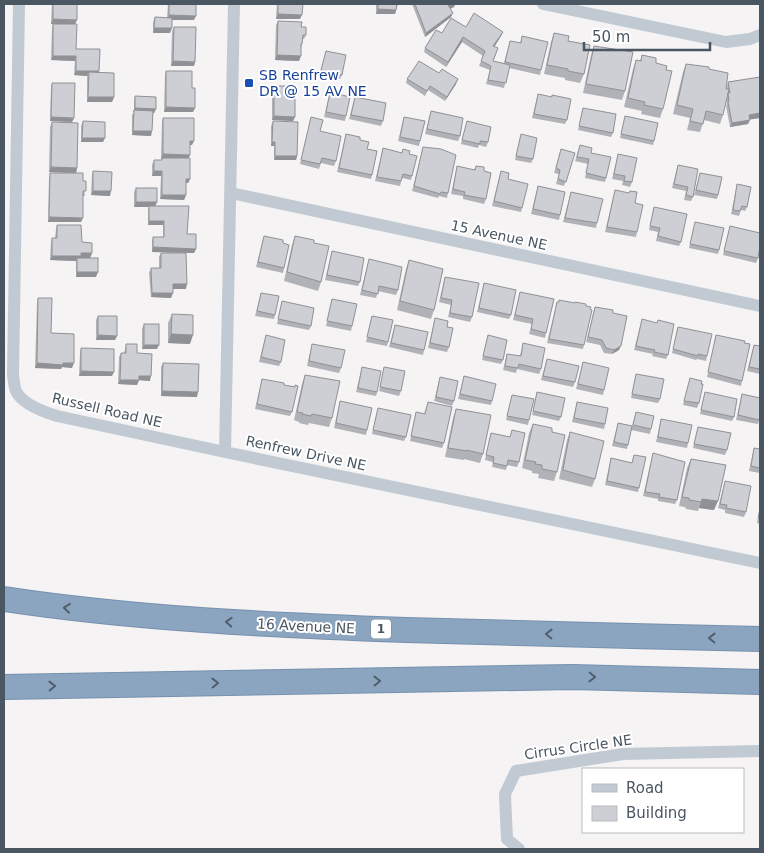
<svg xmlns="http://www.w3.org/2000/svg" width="764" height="853" viewBox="0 0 764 853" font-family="'DejaVu Sans',sans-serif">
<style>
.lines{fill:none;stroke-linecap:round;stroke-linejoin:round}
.highway-casing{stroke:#7690ad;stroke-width:26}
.street{stroke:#c1cad2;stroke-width:12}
.highway{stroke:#8ba5c1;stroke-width:24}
.wall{fill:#b0b2b7}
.shaded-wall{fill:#909195}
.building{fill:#cdcfd5;stroke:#909195}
.oneway{stroke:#505e6b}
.transit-dot{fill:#1a4fb4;stroke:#fff;stroke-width:2}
.labels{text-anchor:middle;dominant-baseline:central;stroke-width:4;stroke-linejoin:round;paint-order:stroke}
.shield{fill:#fff;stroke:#808990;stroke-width:1}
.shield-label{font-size:12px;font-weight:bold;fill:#4a5661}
.transit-label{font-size:14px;fill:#164399;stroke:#fff;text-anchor:start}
.street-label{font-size:14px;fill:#4a5661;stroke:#fff}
</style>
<rect width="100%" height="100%" fill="#f5f3f3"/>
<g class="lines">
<g class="highway-casing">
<g id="highway">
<path d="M 4,599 C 137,619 271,625 406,630 C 524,634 642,636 760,639"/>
<polyline points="4,687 572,677 760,682"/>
</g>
</g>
<g class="street">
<path d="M 19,4 L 13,375 C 14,380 14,387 16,391 C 22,404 44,412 57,416 L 225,452"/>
<polyline points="234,4 225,452 760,563"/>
<polyline points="543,4 726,42 750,39 760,35"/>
<polyline points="231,193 760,306"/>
<polyline points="519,849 507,839 505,794 516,771 623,754 760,751"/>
</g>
<use href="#highway" class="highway"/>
</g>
<g class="wall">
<polygon points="52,4 77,4 75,24 51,24"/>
<polygon points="168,4 196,4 194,20 172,20 170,33 153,33 153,22 155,17 167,18"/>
<polygon points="277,4 303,4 300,19 276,19"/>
<polygon points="376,4 398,4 395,14 376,14"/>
<polygon points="412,4 455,4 454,7 450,9 451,17 425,37"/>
<polygon points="278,21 301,27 306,35 304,39 303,39 301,49 299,61 275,60 276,25"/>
<polygon points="53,24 99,72 114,97 112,102 87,102 87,76 74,75 75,61 51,60 52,28"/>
<polygon points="174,27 195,62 194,66 171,66 172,31"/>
<polygon points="466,27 503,32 501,36 495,46 493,61 504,63 510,41 520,43 522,36 541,70 540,75 509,68 504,88 486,84 490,70 479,66 483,56 462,42 446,67 424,52 425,48 442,33"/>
<polygon points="554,33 568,41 584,74 580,83 565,80 565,78 544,74 551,42"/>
<polygon points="594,46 625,91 622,100 583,93 591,55"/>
<polygon points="326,51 342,75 340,79 320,75"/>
<polygon points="642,55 666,70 663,109 660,118 641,114 642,111 624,107 633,69 636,60 640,61"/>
<polygon points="686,64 709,69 726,89 727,89 727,87 728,82 760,77 760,118 749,119 748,124 730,127 726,106 727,104 726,99 723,115 720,124 704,120 700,132 687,130 690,118 673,114 683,72"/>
<polygon points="166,71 192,88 193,112 164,112 165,75"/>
<polygon points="407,79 456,84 445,101 428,90 425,96 406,83"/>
<polygon points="52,83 74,118 72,122 50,121 51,87"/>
<polygon points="274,86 295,117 293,121 272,120 272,90"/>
<polygon points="330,92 346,116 345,121 324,117"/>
<polygon points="538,94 567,120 565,124 532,118"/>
<polygon points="135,96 156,109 154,113 153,113 151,136 132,135 132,115 134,112 134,101"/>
<polygon points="355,97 383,121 381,126 349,119"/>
<polygon points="583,108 613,133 611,137 578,130"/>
<polygon points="431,111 460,136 458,141 425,134"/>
<polygon points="625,116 654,141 653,145 620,138"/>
<polygon points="311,117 320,131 336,161 334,166 321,163 319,169 300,164"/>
<polygon points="404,117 420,141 419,146 398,141"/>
<polygon points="163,118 192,145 190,145 190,155 188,158 190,179 188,183 186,183 186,195 184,200 160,199 161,176 152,176 152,165 154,160 162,160 162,159 161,159 162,122"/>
<polygon points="83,121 103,142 81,142 81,126"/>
<polygon points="273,121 297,156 296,160 274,160 274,146 271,146 271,126"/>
<polygon points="467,121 488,142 486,147 479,145 478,148 461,144"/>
<polygon points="52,122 77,168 76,173 49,172 50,127"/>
<polygon points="346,134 360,140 372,175 371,179 337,172"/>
<polygon points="521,134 533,159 531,163 515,160"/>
<polygon points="580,145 591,153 606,178 605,182 585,178 588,164 575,161"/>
<polygon points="423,147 448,193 447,198 439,196 438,198 412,191"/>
<polygon points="383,148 402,153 403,149 409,154 412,176 411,180 402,178 400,186 375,181"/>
<polygon points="561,149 575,153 564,186 556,184 559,174 554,173"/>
<polygon points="618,154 632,182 630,187 622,185 623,181 612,179"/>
<polygon points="678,165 693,197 691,201 684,200 686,191 672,188"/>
<polygon points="457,166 474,170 476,166 484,171 486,199 484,204 463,199 463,196 451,194"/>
<polygon points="93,171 110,196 91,195 92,175"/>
<polygon points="501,171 508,179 522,208 521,212 492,206"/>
<polygon points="50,173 83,181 85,196 83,196 81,222 48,222 49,178"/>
<polygon points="700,173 718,195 717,199 694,195"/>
<polygon points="737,184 747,207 745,211 741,210 739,216 731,214"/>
<polygon points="538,186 560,215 559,220 531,214"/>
<polygon points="136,188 187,234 196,249 194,253 152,252 152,241 153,237 163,237 163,225 148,225 148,210 149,207 134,207 134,192"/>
<polygon points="615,190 635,203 637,232 636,237 605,232"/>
<polygon points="571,192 597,223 596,228 563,222"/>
<polygon points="654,207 681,242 679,246 656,241 658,232 649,230"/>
<polygon points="695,222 719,250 718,254 689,248"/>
<polygon points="57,225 82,242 92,253 90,258 96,277 76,277 76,261 50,260 51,242 52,238 55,238 56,229"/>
<polygon points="730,226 758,258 756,263 723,255"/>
<polygon points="264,236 283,243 284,268 283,273 256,267"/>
<polygon points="295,236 314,243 321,282 318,291 284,281 292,245"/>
<polygon points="332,251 360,282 358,286 325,280"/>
<polygon points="161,253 186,289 173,289 171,298 151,297 149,273 151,268 159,268 159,257"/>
<polygon points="369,259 398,290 396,295 378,291 376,298 360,295"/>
<polygon points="409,260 434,310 431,319 397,310 406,269"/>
<polygon points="445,277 472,317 470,322 448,317 451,305 439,302"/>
<polygon points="484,283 511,315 509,319 477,312"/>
<polygon points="520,292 546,333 545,338 529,334 532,324 513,320"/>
<polygon points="261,293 275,315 274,319 255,316"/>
<polygon points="38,298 51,333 72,368 62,367 61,369 35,368 37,302"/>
<polygon points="332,299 352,326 351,331 326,326"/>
<polygon points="282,301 311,326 309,330 277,324"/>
<polygon points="557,302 575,303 584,345 583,349 547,343"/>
<polygon points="595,307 613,313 619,350 612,354 604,353 600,345 586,342"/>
<polygon points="172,314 190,344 168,343 168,323"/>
<polygon points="98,316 117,336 115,340 96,340 96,320"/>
<polygon points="372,316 388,342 387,346 366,342"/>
<polygon points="435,318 447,327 449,347 447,352 428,348"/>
<polygon points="642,319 668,355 666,359 652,356 653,354 634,350"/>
<polygon points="144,324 157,349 142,349 142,329"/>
<polygon points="395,325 424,350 423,355 389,347"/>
<polygon points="678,327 707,356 706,361 697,359 696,360 672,353"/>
<polygon points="266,335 281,362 279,366 259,362"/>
<polygon points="488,335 503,360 501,364 482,360"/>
<polygon points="716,335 742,381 741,386 707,377"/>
<polygon points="523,343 541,369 539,374 517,369 516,373 503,370 507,354 520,356"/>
<polygon points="126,344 137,353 150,381 139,380 137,385 118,384 119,357 121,353 124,353 125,349"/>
<polygon points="312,344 341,368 339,373 307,366"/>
<polygon points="754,345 760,346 760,374 747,371"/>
<polygon points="81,348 112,376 79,376 80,353"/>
<polygon points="547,359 575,382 573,387 541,380"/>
<polygon points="583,362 604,390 603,395 576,389"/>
<polygon points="163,363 197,397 161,396 161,367"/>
<polygon points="362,367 377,392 376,396 356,392"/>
<polygon points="384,367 401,391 399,396 379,391"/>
<polygon points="636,374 660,399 658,403 631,398"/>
<polygon points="305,375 332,418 329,427 309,423 308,425 299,423 299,422 294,420 302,384"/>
<polygon points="464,376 492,401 491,405 458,399"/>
<polygon points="440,377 454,401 452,406 434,401"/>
<polygon points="690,378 699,403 697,408 683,405"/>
<polygon points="262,379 284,385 292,412 290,416 255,409"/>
<polygon points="537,392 561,417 559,421 532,415"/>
<polygon points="705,392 734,417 732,421 700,414"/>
<polygon points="742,394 759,420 758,424 736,420"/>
<polygon points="512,395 529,420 528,425 506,420"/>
<polygon points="340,401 367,430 366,435 334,428"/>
<polygon points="428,402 444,443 442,448 410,441 416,412 424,414"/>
<polygon points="577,402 605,424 604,429 572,422"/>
<polygon points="378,408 406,437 404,441 372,434"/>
<polygon points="456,409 483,454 480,463 464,459 464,460 445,457 453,418"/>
<polygon points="636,412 651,429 650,434 631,430 627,449 612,446 618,423 632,426"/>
<polygon points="661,419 688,443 687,448 656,442"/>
<polygon points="533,424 552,432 557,472 554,481 538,478 539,474 532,473 532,471 522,468 529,433"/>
<polygon points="698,427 727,450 725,455 693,448"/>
<polygon points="512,430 519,462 517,467 507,465 506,470 492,467 493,462 485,460 491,433 510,437"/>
<polygon points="570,432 595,479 592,487 559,479 567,440"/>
<polygon points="754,448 760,449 760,473 749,471"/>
<polygon points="653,453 677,500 675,504 658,501 658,499 643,496"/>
<polygon points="634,455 639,488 638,492 605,485 611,458 632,463"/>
<polygon points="691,459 714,510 699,508 698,511 686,509 685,507 679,506 687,468"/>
<polygon points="725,481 746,512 744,517 725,513 725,510 718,508"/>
<polygon points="760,506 760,524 757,523"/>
</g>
<g class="shaded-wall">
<polygon points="453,4 455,4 454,7 447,10 448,5"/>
<polygon points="378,9 396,10 395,14 376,14"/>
<polygon points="453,13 451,17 425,37 426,33"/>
<polygon points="278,14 302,15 300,19 276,19"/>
<polygon points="169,15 196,16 194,20 167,20"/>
<polygon points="53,19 77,20 75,24 51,24"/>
<polygon points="154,28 172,28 170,33 153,33"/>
<polygon points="503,32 501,36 492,50 493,46"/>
<polygon points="463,37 462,42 446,67 448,62"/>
<polygon points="277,55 301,56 299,61 275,60"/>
<polygon points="53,56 76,56 75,61 51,60"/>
<polygon points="173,61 195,62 194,66 171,66"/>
<polygon points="76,71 99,71 98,76 89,72 87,76 74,75"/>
<polygon points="458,79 456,84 445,101 447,97"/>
<polygon points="88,97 114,97 112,102 87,102"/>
<polygon points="166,107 195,108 193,112 164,112"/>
<polygon points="135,108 156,109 154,113 133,112"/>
<polygon points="760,113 760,118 747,120 749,115"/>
<polygon points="274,116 295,117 293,121 272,120"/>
<polygon points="51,117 74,118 72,122 50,121"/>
<polygon points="750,120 748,124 730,127 732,123"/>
<polygon points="133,131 152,131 151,136 132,135"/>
<polygon points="82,138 105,138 103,142 81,142"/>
<polygon points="190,141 194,141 192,145 188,145"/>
<polygon points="272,142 275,142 274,146 271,146"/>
<polygon points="163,154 190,155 188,159 161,159"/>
<polygon points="275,156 297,156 296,160 274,160"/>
<polygon points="51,167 77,168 76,173 49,172"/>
<polygon points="154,171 162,171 161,176 152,176"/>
<polygon points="186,179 190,179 188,183 184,183"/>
<polygon points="93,191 111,191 110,196 91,195"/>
<polygon points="162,195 186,195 184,200 160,199"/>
<polygon points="136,202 157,202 155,207 134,207"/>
<polygon points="49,217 83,218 81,222 48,222"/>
<polygon points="149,221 164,221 163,225 148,225"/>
<polygon points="153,247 196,249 194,253 152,252"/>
<polygon points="81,253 92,253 90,258 77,258 76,261 50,260 52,256"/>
<polygon points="77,272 98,272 96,277 76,277"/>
<polygon points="173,284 187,284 186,289 171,289"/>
<polygon points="152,293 173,293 171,298 151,297"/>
<polygon points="171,334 193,335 190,344 168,343"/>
<polygon points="98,335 117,336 115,340 96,340"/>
<polygon points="144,345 159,345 157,349 142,349"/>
<polygon points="621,346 619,350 612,354 614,350"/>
<polygon points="37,363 74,363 72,368 62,367 61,369 35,368"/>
<polygon points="81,371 114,372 112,376 79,376"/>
<polygon points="139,376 151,376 150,381 137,380"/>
<polygon points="120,380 139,380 137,385 118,384"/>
<polygon points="162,391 198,392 197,397 161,396"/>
<polygon points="702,499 718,501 714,510 699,508"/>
</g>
<g class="building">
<polygon points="53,4 77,4 77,20 53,19"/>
<polygon points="169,4 196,4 196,16 169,15"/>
<polygon points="278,4 303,4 302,15 278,14"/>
<polygon points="378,4 397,4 396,10 378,9"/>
<polygon points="415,4 453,4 448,5 453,13 426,33"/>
<polygon points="474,13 503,32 493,46 498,48 493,61 510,65 506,83 488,80 491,66 481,61 485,51 463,37 448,62 425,48 436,30 442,33 451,18 466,27"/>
<polygon points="155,17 172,18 172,28 154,28"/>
<polygon points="278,21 302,22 301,27 306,27 306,35 303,35 302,44 301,44 301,56 277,55"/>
<polygon points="53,24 77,24 76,49 100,49 99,71 76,71 76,56 53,56"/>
<polygon points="174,27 196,27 195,62 173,61"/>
<polygon points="554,33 569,36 568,41 590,45 584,74 568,71 568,69 547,65"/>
<polygon points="522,36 548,42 541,70 505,62 510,41 521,43"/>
<polygon points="594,46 633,52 625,91 586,84"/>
<polygon points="326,51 346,55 342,75 321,70"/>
<polygon points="642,55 656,58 656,63 667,66 666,70 672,71 663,109 644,105 645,102 628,98 636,60 641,61"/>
<polygon points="419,61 439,73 442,69 458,79 447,97 430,86 427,91 407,79"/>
<polygon points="686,64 709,67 709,69 728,73 726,89 729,89 723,115 706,111 703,124 690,121 693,109 677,105"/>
<polygon points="166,71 192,71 192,88 195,88 195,108 166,107"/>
<polygon points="89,72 114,73 114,97 88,97"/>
<polygon points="760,77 760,113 749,115 750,120 732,123 728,102 729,101 728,93 730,93 728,82"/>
<polygon points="52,83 75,83 74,118 51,117"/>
<polygon points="274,86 295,86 295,117 274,116"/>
<polygon points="330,92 350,97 346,116 326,112"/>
<polygon points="538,94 552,97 552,95 571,99 567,120 534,114"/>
<polygon points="135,96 156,97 156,109 135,108"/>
<polygon points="355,97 386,103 383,121 351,115"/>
<polygon points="583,108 616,114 613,133 579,126"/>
<polygon points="134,110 153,111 152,131 133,131"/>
<polygon points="431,111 463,118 460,136 427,129"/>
<polygon points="625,116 658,123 654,141 621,134"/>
<polygon points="311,117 323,120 320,131 341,136 336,161 322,158 320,164 301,160"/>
<polygon points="404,117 425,121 420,141 400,137"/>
<polygon points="163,118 194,118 194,141 190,141 190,155 163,154"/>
<polygon points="83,121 105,122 105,138 82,138"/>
<polygon points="273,121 298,122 297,156 275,156 275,142 272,142"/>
<polygon points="467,121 491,127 488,142 480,141 480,144 462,140"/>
<polygon points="52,122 78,123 77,168 51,167"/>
<polygon points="346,134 360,137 360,140 369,142 367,149 377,151 372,175 339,168"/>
<polygon points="521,134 537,138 533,159 516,156"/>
<polygon points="580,145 592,148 591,153 611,157 606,178 586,173 589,159 577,157"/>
<polygon points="423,147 441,149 456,155 448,193 441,192 440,194 414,186"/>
<polygon points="383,148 402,153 403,149 410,151 409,154 417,156 412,176 403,174 401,181 377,177"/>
<polygon points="561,149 575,153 566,182 558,179 560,170 556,168"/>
<polygon points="618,154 637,158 632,182 624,181 625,176 614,174"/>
<polygon points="162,158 190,158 190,179 186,179 186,195 162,195 162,171 154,171 154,160 162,160"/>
<polygon points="678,165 698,169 693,197 686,195 688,187 674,184"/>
<polygon points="457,166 475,170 476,166 484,167 484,171 491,173 486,199 464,195 465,192 453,189"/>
<polygon points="93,171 112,172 111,191 93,191"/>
<polygon points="501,171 509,173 508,179 528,184 522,208 494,201"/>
<polygon points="50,173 83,173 83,181 86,181 86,191 83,191 83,218 49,217"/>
<polygon points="700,173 722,177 718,195 696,190"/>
<polygon points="737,184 751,187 747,207 742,206 740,211 733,210"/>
<polygon points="538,186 565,192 560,215 533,209"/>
<rect x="136" y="188" width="21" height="14"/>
<polygon points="615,190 629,193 630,191 637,192 635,203 643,205 637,232 607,227"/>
<polygon points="571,192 603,199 597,223 565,218"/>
<polygon points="149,206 189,206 187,234 196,234 196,249 153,247 153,237 164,237 164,221 149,221"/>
<polygon points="654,207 687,214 681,242 658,236 660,228 650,226"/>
<polygon points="695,222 724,228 719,250 690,244"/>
<polygon points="57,225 81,225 82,242 92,243 92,253 81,253 81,256 52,256 52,238 57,238"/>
<polygon points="730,226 760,233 760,247 758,258 724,251"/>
<polygon points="264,236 283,240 283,243 289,245 284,268 258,262"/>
<polygon points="295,236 314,240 314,243 329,246 321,282 287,272"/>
<polygon points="332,251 364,258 360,282 327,275"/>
<polygon points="161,253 186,253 187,284 173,284 173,293 152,293 151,268 161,268"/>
<rect x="77" y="258" width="21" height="14"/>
<polygon points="369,259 402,267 398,290 379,286 378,294 362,290"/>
<polygon points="409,260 443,269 434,310 400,301"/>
<polygon points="445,277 479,283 472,317 450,313 452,300 441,298"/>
<polygon points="484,283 516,290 511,315 479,308"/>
<polygon points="520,292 554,299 546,333 531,329 533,319 515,315"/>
<polygon points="261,293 279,296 275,315 257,311"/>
<polygon points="38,298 52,298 51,333 74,334 74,363 63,363 63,365 37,363"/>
<polygon points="332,299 357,304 352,326 327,321"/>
<polygon points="559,300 575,303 575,302 586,304 586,306 591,307 590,309 592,310 584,345 549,339 557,302 559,302"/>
<polygon points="282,301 314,308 311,326 278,319"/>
<polygon points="595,307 613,310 613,313 627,316 621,346 614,350 606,348 602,340 588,337"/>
<polygon points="172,314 193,315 193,335 171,334"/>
<polygon points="98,316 117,316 117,336 98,335"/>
<polygon points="372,316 393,320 388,342 367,337"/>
<polygon points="435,318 448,321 447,327 453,328 449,347 430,343"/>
<polygon points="642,319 657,323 658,320 674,324 668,355 654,352 655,350 636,346"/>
<rect x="144" y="324" width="15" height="21"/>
<polygon points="395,325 428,332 424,350 391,343"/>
<polygon points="678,327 712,334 707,356 698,354 698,356 673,349"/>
<polygon points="266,335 285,340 281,362 261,357"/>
<polygon points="488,335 507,340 503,360 483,356"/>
<polygon points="716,335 745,341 744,343 750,344 742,381 708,372"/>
<polygon points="523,343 545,348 541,369 519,364 518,368 505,366 507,354 521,356"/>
<polygon points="126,344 137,344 137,353 152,354 151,376 139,376 139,380 120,380 121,353 126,353"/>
<polygon points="312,344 345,350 341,368 309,361"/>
<polygon points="754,345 760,346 760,369 749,367"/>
<polygon points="81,348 114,349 114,372 81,371"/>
<polygon points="547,359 579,366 575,382 543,376"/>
<polygon points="583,362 609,368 604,390 578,384"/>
<polygon points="163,363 199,364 198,392 162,391"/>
<polygon points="362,367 381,371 377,392 358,388"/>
<polygon points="384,367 405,371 401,391 380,387"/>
<polygon points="636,374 664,379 660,399 632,394"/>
<polygon points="305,375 340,381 332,418 312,414 311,416 302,414 303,413 297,412"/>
<polygon points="464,376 496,384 492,401 460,394"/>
<polygon points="440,377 458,381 454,401 436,397"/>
<polygon points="690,378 702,381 701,384 703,384 699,403 684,401"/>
<polygon points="262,379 284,383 284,385 295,387 295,385 298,386 292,412 257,404"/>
<polygon points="537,392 565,398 561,417 533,411"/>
<polygon points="705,392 737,399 734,417 701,410"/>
<polygon points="742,394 760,398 760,415 759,420 738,415"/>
<polygon points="512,395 534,399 529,420 507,416"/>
<polygon points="340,401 372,408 367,430 336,423"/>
<polygon points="428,402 452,407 444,443 411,436 416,412 425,414"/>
<polygon points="577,402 608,408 605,424 574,418"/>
<polygon points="378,408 411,415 406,437 373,430"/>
<polygon points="456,409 491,415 483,454 467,450 467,451 448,448"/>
<polygon points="636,412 654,416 651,429 633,425"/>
<polygon points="661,419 692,425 688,443 658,437"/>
<polygon points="618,423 632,426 628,445 614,442"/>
<polygon points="533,424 552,428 552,432 565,435 557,472 542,469 542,465 535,464 536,462 525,460"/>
<polygon points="698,427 731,433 727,450 694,444"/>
<polygon points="512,430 525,433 519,462 508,460 507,466 493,463 494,457 486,455 491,433 510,437"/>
<polygon points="570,432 604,441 595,479 563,470"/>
<polygon points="754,448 760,449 760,468 751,466"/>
<polygon points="653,453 685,462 677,500 659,497 660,494 645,492"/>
<polygon points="634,455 646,457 639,488 607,481 611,458 632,463"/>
<polygon points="691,459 726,465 718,501 702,499 701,502 689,500 689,498 682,497"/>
<polygon points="725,481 751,486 746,512 726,508 727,505 720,504"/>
<polygon points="760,509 760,519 758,518"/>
</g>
<defs><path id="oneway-chevron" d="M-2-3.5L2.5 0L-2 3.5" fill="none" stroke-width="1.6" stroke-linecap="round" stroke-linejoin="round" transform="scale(1.25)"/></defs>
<g class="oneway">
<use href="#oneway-chevron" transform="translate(67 608) rotate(-174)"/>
<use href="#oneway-chevron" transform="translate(229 622) rotate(-177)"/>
<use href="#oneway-chevron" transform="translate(549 634) rotate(-179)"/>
<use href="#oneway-chevron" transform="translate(712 638) rotate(-179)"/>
<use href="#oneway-chevron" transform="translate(592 677) rotate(1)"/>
<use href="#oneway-chevron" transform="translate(377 681) rotate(-1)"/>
<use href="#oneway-chevron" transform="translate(215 683) rotate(-1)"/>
<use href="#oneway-chevron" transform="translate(52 686) rotate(-1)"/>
</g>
<rect class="transit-dot" x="244" y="78" width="10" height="10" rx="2.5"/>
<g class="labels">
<rect class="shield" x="371" y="619.5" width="20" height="19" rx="4"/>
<g class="shield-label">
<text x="381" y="629">1</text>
</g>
<g class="transit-label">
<text x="259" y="75">SB Renfrew<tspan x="259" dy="16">DR @ 15 AV NE</tspan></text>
</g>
<g class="street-label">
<text transform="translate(499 235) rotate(12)">15 Avenue NE</text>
<text transform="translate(107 410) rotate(13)">Russell Road NE</text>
<text transform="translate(306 453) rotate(12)">Renfrew Drive NE</text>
<text transform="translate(306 626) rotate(3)">16 Avenue NE</text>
<text transform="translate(578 747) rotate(-8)">Cirrus Circle NE</text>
</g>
</g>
<rect width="764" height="853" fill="none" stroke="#4a5661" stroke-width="10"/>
<rect x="582" y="768" width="162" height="65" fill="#ffffff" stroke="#b7bbc0"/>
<rect x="592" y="784" width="25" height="8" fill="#c1cad2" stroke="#b7bbc0"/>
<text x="626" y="793" font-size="15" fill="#4a5661">Road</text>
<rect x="592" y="806" width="25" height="15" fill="#cdcfd5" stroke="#b7bbc0"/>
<text x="626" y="818" font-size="15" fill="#4a5661">Building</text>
<path d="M584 42v8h126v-8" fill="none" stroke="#4a5661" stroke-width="2.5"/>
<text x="592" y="42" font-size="15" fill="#4a5661" stroke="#ffffff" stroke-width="4" paint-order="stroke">50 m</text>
</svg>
